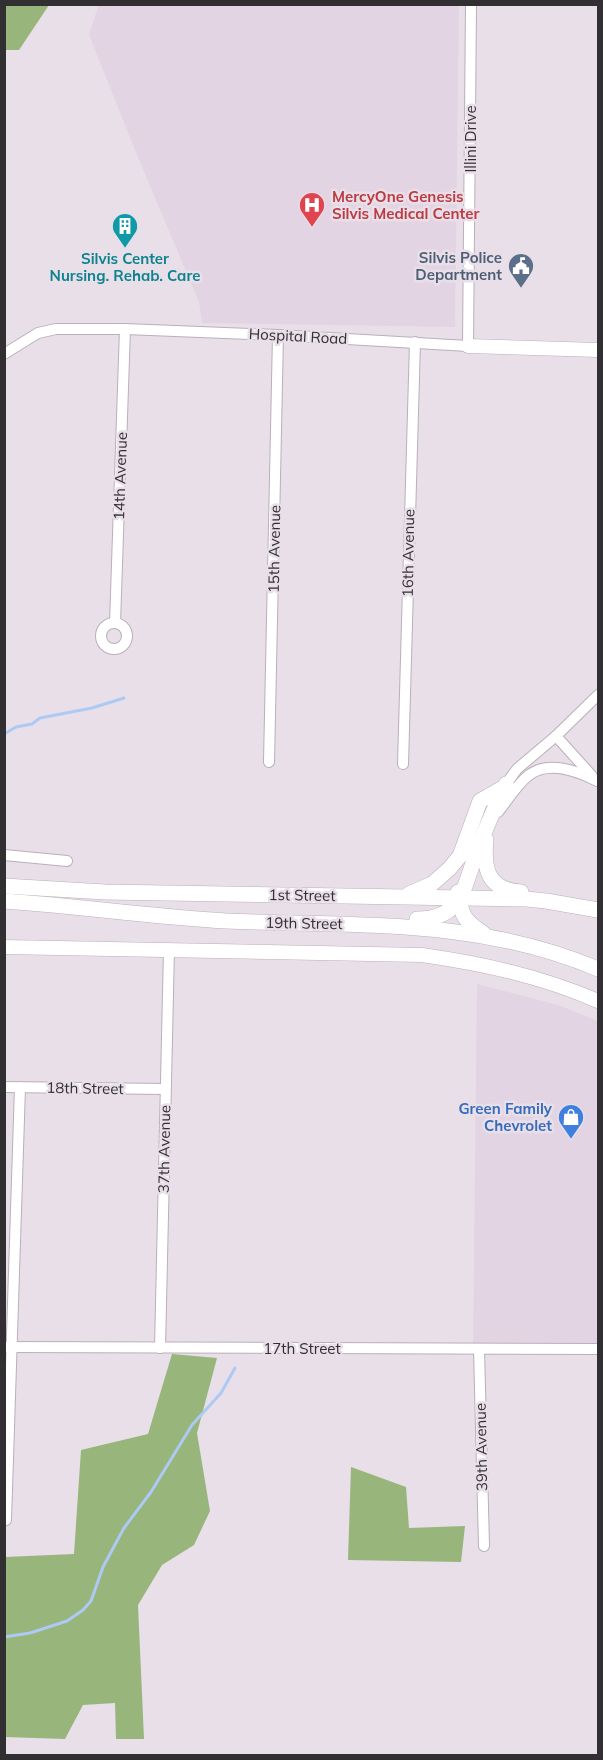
<svg xmlns="http://www.w3.org/2000/svg" width="603" height="1760" viewBox="0 0 603 1760" font-family="Mulish,sans-serif">
<style>
.built{fill:#e3d4e3}
.forest{fill:#98b57c}
.lines{fill:none;stroke-linecap:round;stroke-linejoin:round}
.stream{stroke:#adcaf4;stroke-width:3}
.minor-casing{stroke:#b9b0b9;stroke-width:12}
.tertiary-casing{stroke:#b9b0b9;stroke-width:15}
.secondary-casing{stroke:#b9b0b9;stroke-width:16}
.minor{stroke:#fff;stroke-width:10}
.tertiary{stroke:#fff;stroke-width:14}
.secondary{stroke:#fff;stroke-width:15}
.labels{text-anchor:middle;dominant-baseline:central;stroke-width:5;stroke-linejoin:round;paint-order:stroke}
.street-label{font-size:15px;fill:#322f32;stroke:#e8dfe8}
.health-label{font-size:15px;font-weight:bold;fill:#be3a42;stroke:#e8dfe8;text-anchor:start}
.service-label{font-size:15px;font-weight:bold;fill:#4e5e75;stroke:#e8dfe8;text-anchor:end}
.culture-label{font-size:15px;font-weight:bold;fill:#0d838f;stroke:#e8dfe8}
.shop-label{font-size:15px;font-weight:bold;fill:#366cbe;stroke:#e8dfe8;text-anchor:end}
</style>
<rect width="100%" height="100%" fill="#e8dfe8"/>
<g class="built">
<polygon points="99,4 459,5 455,327 202,323 199,302 137,155 89,35"/>
<polygon points="477,984 558,1005 598,1021 598,1352 473,1355"/>
</g>
<g class="forest">
<polygon points="4,5 49,5 19,50 5,50"/>
<polygon points="172,1354 217,1358 197,1433 210,1511 194,1545 162,1565 138,1605 144,1739 116,1739 115,1703 83,1705 65,1739 5,1737 5,1557 74,1554 81,1450 148,1434"/>
<polygon points="351,1467 406,1487 409,1528 465,1526 461,1562 348,1560"/>
</g>
<g class="lines">
<g class="stream">
<polyline points="4,734 16,727 32,724 40,718 92,708 124,698"/>
<polyline points="4,1637 30,1633 67,1621 83,1610 91,1601 103,1567 124,1528 151,1492 192,1425 221,1393 235,1368"/>
</g>
<g class="minor-casing">
<g id="minor">
<polyline points="4,354 38,333 56,329 125,329 278,335 468,346 471,4"/>
<polyline points="115,623 125,329"/>
<circle cx="114" cy="636" r="13"/>
<polyline points="556,736 592,776"/>
<polyline points="269,762 278,335"/>
<polyline points="403,764 415,342"/>
<polyline points="506,784 517,769 556,736 598,695"/>
<path d="M 498,812 C 508,800 516,785 529,775 C 549,760 577,771 597,781"/>
<polyline points="4,855 67,861"/>
<polyline points="4,1087 165,1089"/>
<polyline points="4,1347 598,1349"/>
<polyline points="160,1348 169,949"/>
<polyline points="479,1349 484,1546"/>
<polyline points="6,1520 20,1087"/>
</g>
</g>
<g class="tertiary-casing">
<g id="tertiary">
<polyline points="468,346 598,350"/>
<path d="M 4,947 L 422,955 C 484,964 540,976 598,1001"/>
</g>
</g>
<g class="secondary-casing">
<g id="secondary">
<path d="M 486,840 C 483,869 488,890 521,892"/>
<polyline points="4,886 105,892 526,899 546,901 598,910"/>
<path d="M 458,892 C 461,915 464,921 483,933"/>
<polyline points="409,894 432,884 449,869 460,856 480,801 501,789"/>
<path d="M 4,901 C 79,906 152,917 227,921 C 356,927 475,917 598,969"/>
<path d="M 417,919 C 464,920 464,883 478,849 C 486,827 496,805 506,784"/>
</g>
</g>
<use href="#minor" class="minor"/>
<use href="#tertiary" class="tertiary"/>
<use href="#secondary" class="secondary"/>
</g>
<defs>
<g id="hospital-pin" transform="scale(1.35)"><path d="M0 17L-7.5 6A9.5 9.5 0 1 1 7.5 6Z" fill="#e0444e" stroke="#e8dfe8"/><path d="M-5-5h3v3.5h4V-5h3V5h-3V1.5h-4V5h-3Z" fill="#fff"/></g>
<g id="building-pin" transform="scale(1.35)"><path d="M0 17L-7.5 6A9.5 9.5 0 1 1 7.5 6Z" fill="#0f9aa8" stroke="#e8dfe8"/><path d="M-4-6H4V6H1V3H-1V6H-4ZM-2.5-4.3h1.7v1.8h-1.7ZM.8-4.3h1.7v1.8H.8ZM-2.5-1h1.7V.8h-1.7ZM.8-1h1.7V.8H.8Z" fill="#fff"/></g>
<g id="civic-pin" transform="scale(1.35)"><path d="M0 17L-7.5 6A9.5 9.5 0 1 1 7.5 6Z" fill="#5c6f8a" stroke="#e8dfe8"/><path d="M-.6-6.5H3V-4.5H.6V-3L4-1V1h2V6H-6V1h2V-1L-.6-3ZM-1.2 2.5V6h2.4V2.5Z" fill="#fff"/></g>
<g id="shop-pin" transform="scale(1.35)"><path d="M0 17L-7.5 6A9.5 9.5 0 1 1 7.5 6Z" fill="#3f7fe0" stroke="#e8dfe8"/><path d="M-5-2.5h2.3a2.7 3.5 0 0 1 5.4 0H5L5.5 6h-11ZM-1.5-2.5h3a1.5 2.3 0 0 0-3 0Z" fill="#fff"/></g>
</defs>
<g fill-rule="evenodd">
<use href="#hospital-pin" x="312" y="205"/>
<use href="#building-pin" x="125" y="226"/>
<use href="#civic-pin" x="521" y="266"/>
<use href="#shop-pin" x="571" y="1117"/>
</g>
<g class="labels">
<g class="street-label">
<text transform="translate(470 139) rotate(-90)">Illini Drive</text>
<text transform="translate(298 336) rotate(3)">Hospital Road</text>
<text transform="translate(120 476) rotate(-88)">14th Avenue</text>
<text transform="translate(274 549) rotate(-89)">15th Avenue</text>
<text transform="translate(408 553) rotate(-89)">16th Avenue</text>
<text transform="translate(302 895) rotate(1)">1st Street</text>
<text transform="translate(304 923) rotate(1)">19th Street</text>
<text transform="translate(85 1088) rotate(1)">18th Street</text>
<text transform="translate(164 1149) rotate(-89)">37th Avenue</text>
<text x="302" y="1348">17th Street</text>
<text transform="translate(481 1447) rotate(-91)">39th Avenue</text>
</g>
<g class="health-label">
<text x="332" y="196">MercyOne Genesis<tspan x="332" dy="17">Silvis Medical Center</tspan></text>
</g>
<g class="service-label">
<text x="502" y="257">Silvis Police<tspan x="502" dy="17">Department</tspan></text>
</g>
<g class="culture-label">
<text x="125" y="258">Silvis Center<tspan x="125" dy="17">Nursing. Rehab. Care</tspan></text>
</g>
<g class="shop-label">
<text x="552" y="1108">Green Family<tspan x="552" dy="17">Chevrolet</tspan></text>
</g>
</g>
<rect width="603" height="1760" fill="none" stroke="#322f32" stroke-width="12"/>
</svg>
